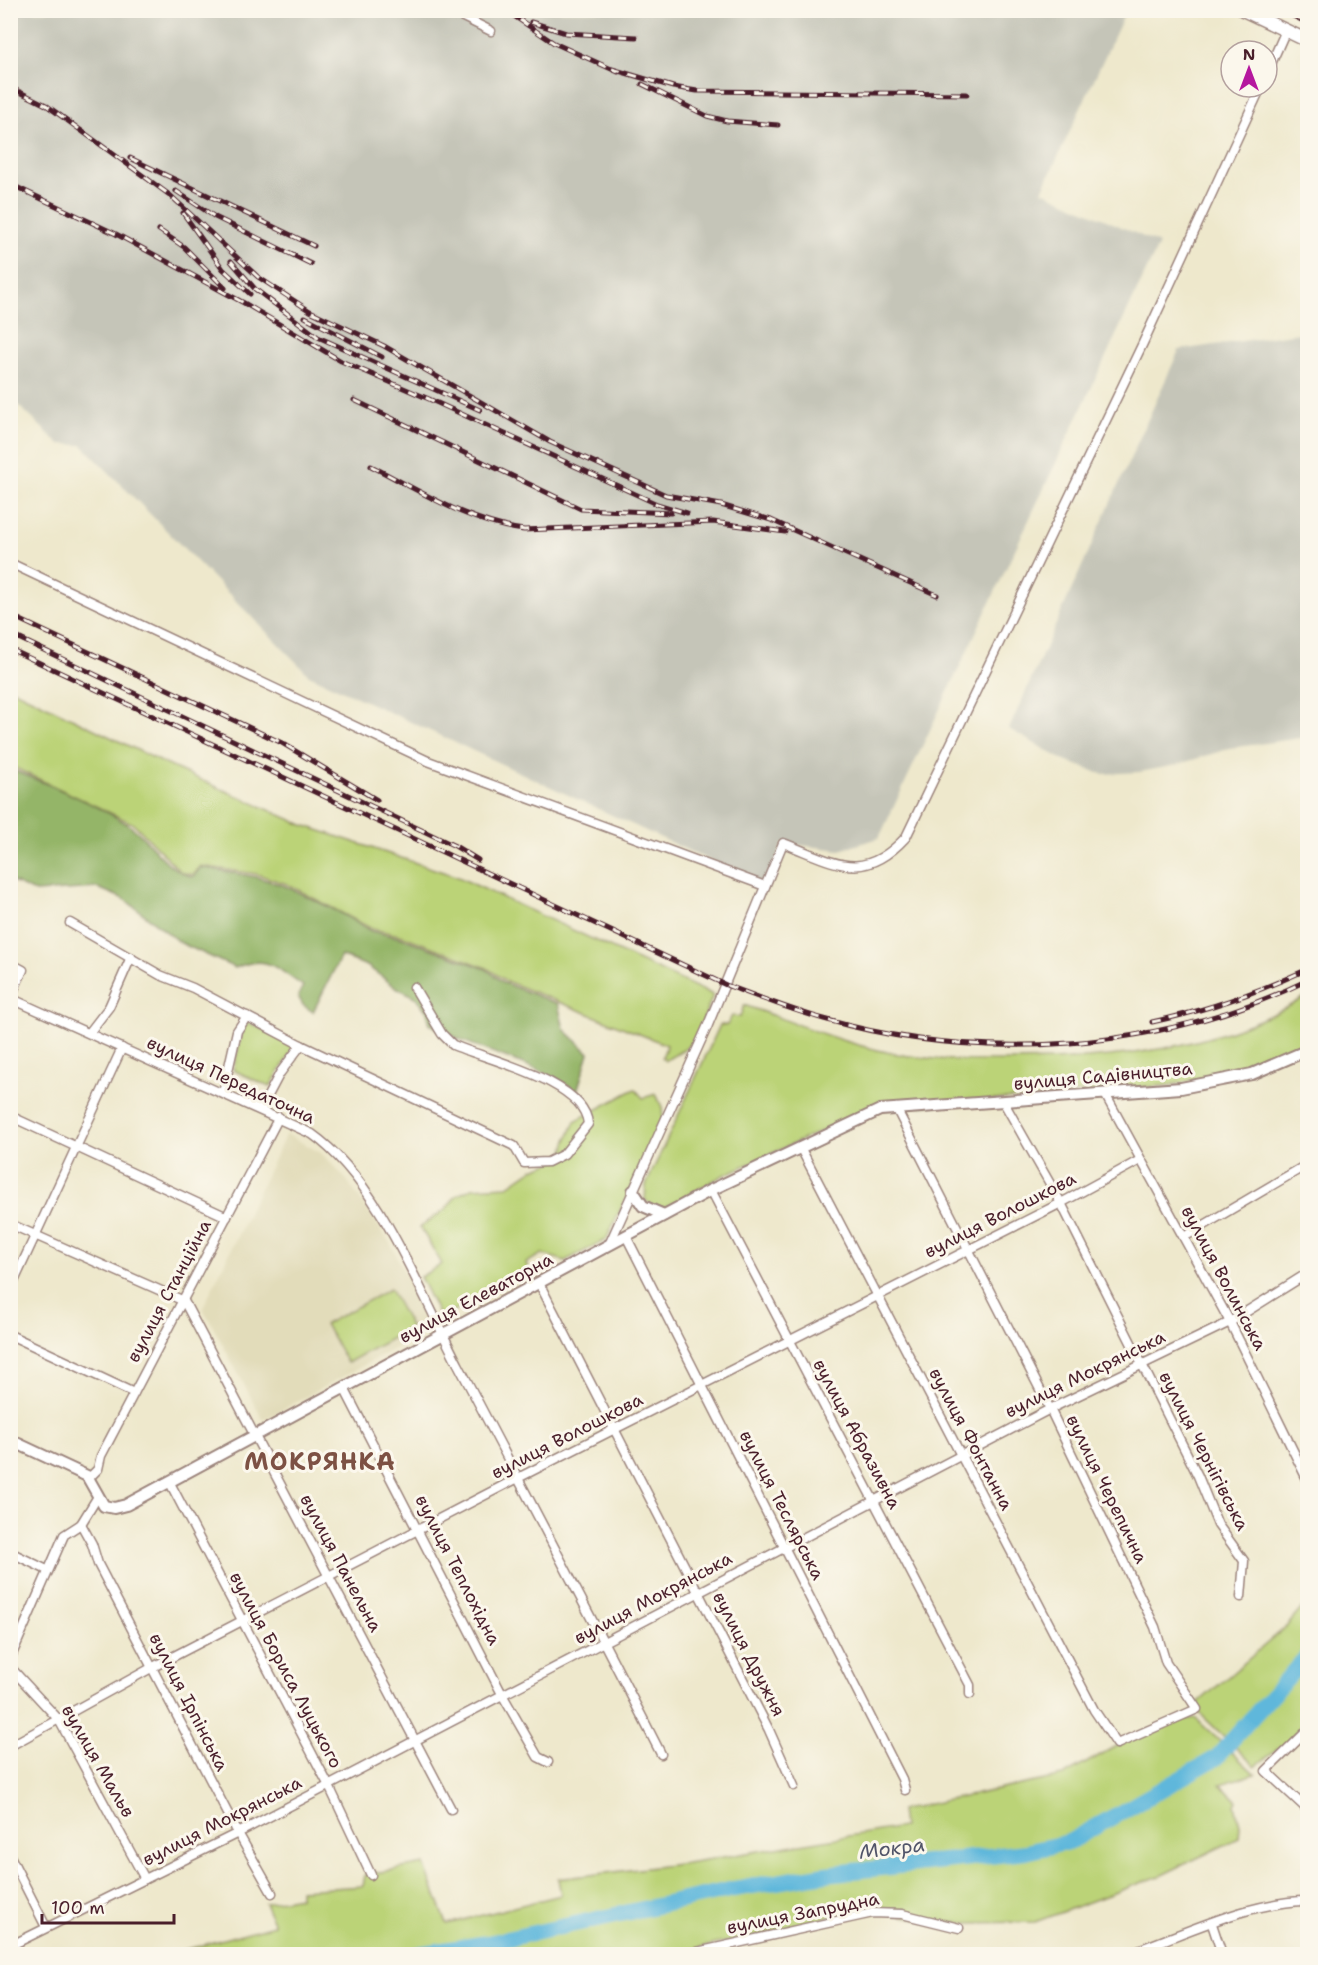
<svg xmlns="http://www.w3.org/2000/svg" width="1318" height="1965" viewBox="0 0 1318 1965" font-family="'Shantell Sans',sans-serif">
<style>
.built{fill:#e2dcba}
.industrial{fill:#c5c5b8}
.green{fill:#bbd377;stroke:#827951;stroke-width:1.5}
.forest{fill:#94b568;stroke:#6f6a4a;stroke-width:1.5}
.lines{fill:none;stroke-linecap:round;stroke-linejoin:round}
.river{stroke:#5eb7db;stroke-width:16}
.minor-casing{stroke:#9c847c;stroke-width:11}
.tertiary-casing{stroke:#9c847c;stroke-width:14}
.secondary-casing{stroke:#9c847c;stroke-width:15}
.minor{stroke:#fff;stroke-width:8}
.tertiary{stroke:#fff;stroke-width:10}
.secondary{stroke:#fff;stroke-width:12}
.tram{stroke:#4a1f2b;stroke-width:1.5}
.rail-casing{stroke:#4a1f2b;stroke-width:5}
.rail{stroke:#fbf7ec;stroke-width:3;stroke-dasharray:9;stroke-linecap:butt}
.labels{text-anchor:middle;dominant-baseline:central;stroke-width:6;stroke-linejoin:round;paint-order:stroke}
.street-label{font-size:18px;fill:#4a1f2b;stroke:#fbf7ec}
.water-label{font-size:20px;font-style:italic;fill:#515469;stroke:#fbf7ec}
.district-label{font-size:24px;font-weight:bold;letter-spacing:1.5px;fill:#7d5144;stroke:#fbf7ec}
</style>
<rect width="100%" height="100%" fill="#fbf7ec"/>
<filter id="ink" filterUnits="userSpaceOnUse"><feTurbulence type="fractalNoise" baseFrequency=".0167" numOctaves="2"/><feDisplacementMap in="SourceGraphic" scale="12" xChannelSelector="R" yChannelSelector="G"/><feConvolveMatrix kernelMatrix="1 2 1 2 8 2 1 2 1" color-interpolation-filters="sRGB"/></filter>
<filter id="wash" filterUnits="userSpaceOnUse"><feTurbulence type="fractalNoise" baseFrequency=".008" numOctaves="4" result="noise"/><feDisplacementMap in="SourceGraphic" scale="24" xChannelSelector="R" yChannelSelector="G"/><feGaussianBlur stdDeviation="1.35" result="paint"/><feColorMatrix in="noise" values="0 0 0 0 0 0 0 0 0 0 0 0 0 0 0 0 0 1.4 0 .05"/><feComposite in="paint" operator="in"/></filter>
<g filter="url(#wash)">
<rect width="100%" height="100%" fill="#eee8cc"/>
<polygon class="built" points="286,1134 321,1153 346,1179 390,1243 432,1328 263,1420 203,1308"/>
<g class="industrial">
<polygon points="10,11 1126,11 1042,191 1159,244 879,838 840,850 783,843 765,886 309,675 82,445 59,444 11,398"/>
<polygon points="1307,332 1307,737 1231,748 1176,765 1140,772 1102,774 1065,761 1009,729 1179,350"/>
</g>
<g class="green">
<polygon points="10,688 174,768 303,825 458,877 713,995 694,1043 665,1061 662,1057 667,1045 506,981 487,968 403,936 372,929 287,884 256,874 201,866 193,875 181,872 134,824 11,766"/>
<path d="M 1307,996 L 1307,1044 L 1250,1069 L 1171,1085 L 866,1111 L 722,1176 L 666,1207 L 656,1208 L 645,1200 L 646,1185 L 720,1025 L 727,1025 L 732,1016 L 740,1017 L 744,1005 C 798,1024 852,1048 909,1056 C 944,1061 979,1061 1013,1061 C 1114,1060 1219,1049 1307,996 Z"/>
<polygon points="248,1022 295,1046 270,1087 233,1070 243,1029"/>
<polygon points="635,1089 643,1098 656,1094 662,1107 663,1120 606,1240 565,1261 542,1254 526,1263 530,1272 440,1318 420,1277 442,1264 420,1227 446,1209 456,1196 472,1188 508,1186 533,1169 563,1158 566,1143 575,1121"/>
<polygon points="390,1289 411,1328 347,1363 325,1324"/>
<polygon points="1307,1602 1307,1720 1289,1741 1255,1766 1193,1707 1287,1626"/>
<polygon points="1195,1718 1255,1774 1220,1784 1237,1801 1235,1805 1240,1825 1239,1838 1162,1875 1035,1922 961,1923 927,1921 885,1912 845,1912 780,1930 671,1954 170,1954 274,1925 265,1903 300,1897 300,1890 363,1886 365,1875 424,1864 447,1924 561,1895 558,1879 687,1863 903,1827 901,1810 1063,1776 1134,1736 1174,1721"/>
</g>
<path class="forest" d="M 10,769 C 50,785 92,802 129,825 C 152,841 165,870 193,877 L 201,867 L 256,877 L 285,886 L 339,912 L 371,931 L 402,938 L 486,969 L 504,983 L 558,1004 L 564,1029 L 589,1053 L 577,1091 C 532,1061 477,1052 430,1024 L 427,1012 L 417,998 L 396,987 L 367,966 L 341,956 L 313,1012 L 303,1005 L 298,996 L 303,986 C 276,968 268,954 235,968 L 181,943 L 124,899 L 98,888 L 35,892 L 11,881 Z"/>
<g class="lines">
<polyline class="river" points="419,1954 488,1943 734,1889 826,1874 1026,1852 1069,1842 1216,1758 1308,1655"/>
</g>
</g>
<g filter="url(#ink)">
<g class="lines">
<g class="minor-casing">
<g id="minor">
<polyline points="449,10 491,31"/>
<polyline points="1267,73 1286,30"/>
<polyline points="10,563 428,761 765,886"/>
<path d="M 70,923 L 160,975 L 193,988 L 301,1045 L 514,1146 L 524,1163 L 548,1162 L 564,1154 L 588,1124 C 585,1081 488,1060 453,1045 L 442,1034 L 414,987"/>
<polyline points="10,963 23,970 10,998"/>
<path d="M 10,998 L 312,1134 C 380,1182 420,1293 459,1366 C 527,1495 595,1624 661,1754"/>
<polyline points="89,1033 109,1007 131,957"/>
<polyline points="223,1093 237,1031 247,1016"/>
<polyline points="1105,1094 1230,1322 1308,1481"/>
<polyline points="1003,1101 1061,1203 1198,1476 1218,1525 1244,1561 1241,1597"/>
<polyline points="261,1109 280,1073 301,1045"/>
<polyline points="10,1116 227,1217"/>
<polyline points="800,1147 1094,1710 1117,1744 1197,1709 1166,1663 1155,1627 1050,1409 896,1108"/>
<polyline points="711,1190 970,1685 970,1694"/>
<polyline points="10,1224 184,1301 451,1809"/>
<polyline points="626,1236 902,1779 905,1790"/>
<polyline points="1184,1237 1308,1164"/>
<path d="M 609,1245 L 708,1025 L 783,843 C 834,862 862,885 906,837 L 1143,343 L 1261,87"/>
<polyline points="539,1283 769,1730 794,1786"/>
<polyline points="10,1290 122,1048"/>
<polyline points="10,1335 134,1393"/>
<polyline points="344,1388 503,1696 538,1757 548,1762"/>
<polyline points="88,1479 98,1469 101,1456 279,1117"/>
<polyline points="169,1481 329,1786 371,1875"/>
<polyline points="81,1524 92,1544 98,1564 238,1833 272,1893"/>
<polyline points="10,1552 47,1570"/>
<polyline points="10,1659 64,1535 81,1524 97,1498"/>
<polyline points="10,1667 59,1720 145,1879"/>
<polyline points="1308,1730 1266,1771 1308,1810"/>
<polyline points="10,1746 153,1667 518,1478 1061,1203 1140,1160"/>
<polyline points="10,1856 46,1927"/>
<polyline points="1212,1924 1222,1954"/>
<polyline points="10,1946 238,1833 1050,1409 1230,1322 1308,1273"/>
<polyline points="688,1954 873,1913 902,1914 959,1928"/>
<path d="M 1127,1954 C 1182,1935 1249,1901 1308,1901"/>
</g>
</g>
<g class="tertiary-casing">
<g id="tertiary">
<polyline points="633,1191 643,1206 664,1215"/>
<polyline points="10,1440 87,1476 104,1506 114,1508 126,1505 711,1190 880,1110 1181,1088 1252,1074 1308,1050"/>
</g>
</g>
<g class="secondary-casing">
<polyline id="secondary" points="1243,10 1308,41"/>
</g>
<use href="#minor" class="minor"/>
<use href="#tertiary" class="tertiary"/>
<use href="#secondary" class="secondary"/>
<polyline class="tram" points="1277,10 1308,25"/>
<g class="rail-casing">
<g id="rail">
<polyline points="505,10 554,43 618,72"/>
<polyline points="531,22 566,33 636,37"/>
<polyline points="612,69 673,87 697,91 967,94"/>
<polyline points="642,84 707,116 727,121 778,125"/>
<polyline points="10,87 46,105 171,196 258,277 310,311 384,346 550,442 666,495 721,505 771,520 937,595"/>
<polyline points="130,158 314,246"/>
<polyline points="10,184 116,234 244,303 341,361 429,399 657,504 687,513"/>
<polyline points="176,191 215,217 311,264"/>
<polyline points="183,213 223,269 250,294"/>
<polyline points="159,230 184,247 225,288"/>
<polyline points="231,261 255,289 318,337 480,410"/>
<polyline points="305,317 382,357"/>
<polyline points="354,400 581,509 671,513"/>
<path d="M 371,466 C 420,491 469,523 524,530 L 713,522 L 785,532"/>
<polyline points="10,615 282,743 377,800"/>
<polyline points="10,634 455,846 478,860"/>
<path d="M 10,649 L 726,985 C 758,997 791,1010 824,1019 C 980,1064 1162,1051 1308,980"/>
<path d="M 1152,1022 C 1205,1011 1258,992 1308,969"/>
</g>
</g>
<use href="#rail" class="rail"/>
</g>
</g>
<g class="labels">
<g class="street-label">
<text transform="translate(1103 1076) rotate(-5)">вулиця Садівництва</text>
<text transform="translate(231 1080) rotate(25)">вулиця Передаточна</text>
<text transform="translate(1000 1215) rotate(-27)">вулиця Волошкова</text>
<text transform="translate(1224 1278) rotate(62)">вулиця Волинська</text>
<text transform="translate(169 1291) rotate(-62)">вулиця Станційна</text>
<text transform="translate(476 1298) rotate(-28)">вулиця Елеваторна</text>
<text transform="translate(1085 1374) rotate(-26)">вулиця Мокрянська</text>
<text transform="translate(857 1434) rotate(62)">вулиця Абразивна</text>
<text transform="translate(567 1436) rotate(-27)">вулиця Волошкова</text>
<text transform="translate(971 1439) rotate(62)">вулиця Фонтанна</text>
<text transform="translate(1204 1451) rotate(63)">вулиця Чернігівська</text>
<text transform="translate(1107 1489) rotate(64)">вулиця Черепична</text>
<text transform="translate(782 1505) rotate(63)">вулиця Теслярська</text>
<text transform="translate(341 1563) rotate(62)">вулиця Панельна</text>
<text transform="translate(458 1570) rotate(63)">вулиця Теплохідна</text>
<text transform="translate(653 1598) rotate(-28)">вулиця Мокрянська</text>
<text transform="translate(749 1654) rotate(63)">вулиця Дружня</text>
<text transform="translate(286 1670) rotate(62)">вулиця Бориса Луцького</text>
<text transform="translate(189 1702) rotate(63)">вулиця Ірпінська</text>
<text transform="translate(98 1761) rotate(60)">вулиця Мальв</text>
<text transform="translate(222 1821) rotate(-27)">вулиця Мокрянська</text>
<text transform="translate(803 1913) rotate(-11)">вулиця Запрудна</text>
</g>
<g class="water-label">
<text transform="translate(892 1848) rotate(-7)">Мокра</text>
</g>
<g class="district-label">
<text x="320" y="1462">МОКРЯНКА</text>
</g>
</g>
<rect width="1318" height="1965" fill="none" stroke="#fbf7ec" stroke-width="36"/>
<g transform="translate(1249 69)"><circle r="28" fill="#fbf7ec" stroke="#b4a19f" stroke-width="1.5"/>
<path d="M0-4.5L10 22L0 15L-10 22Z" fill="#b5179e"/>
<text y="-9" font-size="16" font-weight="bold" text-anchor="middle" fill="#4a1f2b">N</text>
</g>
<path d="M42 1914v9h132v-9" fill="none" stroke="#4a1f2b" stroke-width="3"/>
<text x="51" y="1914" font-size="18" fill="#4a1f2b" stroke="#fbf7ec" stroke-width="4.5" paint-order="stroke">100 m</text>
</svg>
